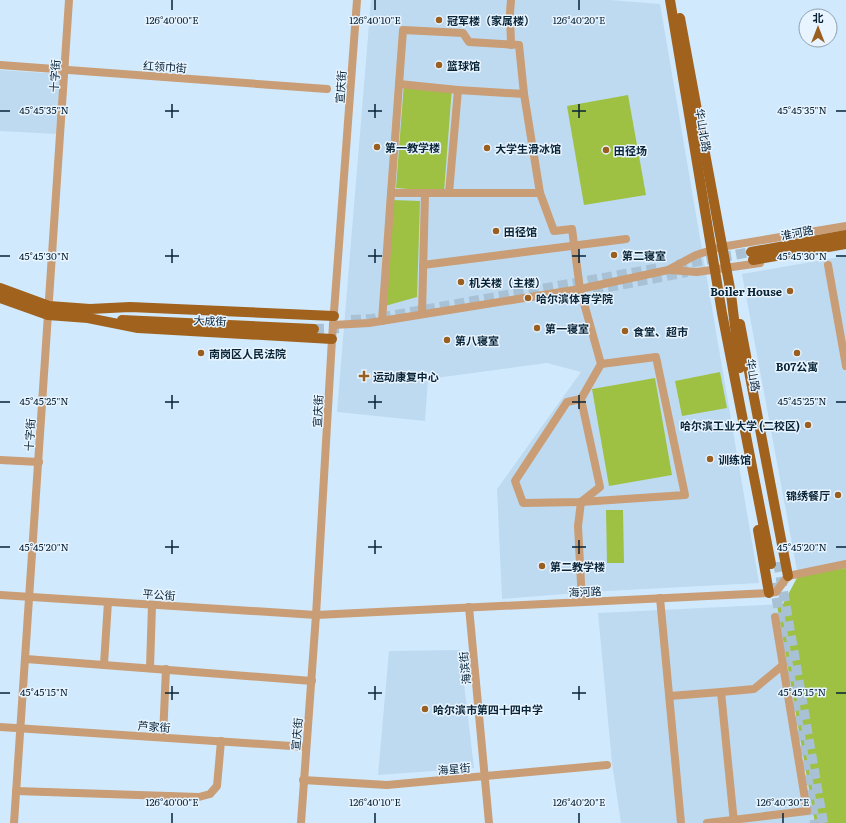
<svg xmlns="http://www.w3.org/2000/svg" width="846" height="823" viewBox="0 0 846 823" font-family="Literata,'Noto Sans SC',serif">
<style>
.built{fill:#bedaf0}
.green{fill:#9fc143}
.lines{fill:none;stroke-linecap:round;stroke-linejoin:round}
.major-tunnel{stroke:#a8c1d5;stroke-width:10;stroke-dasharray:10 5;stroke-linecap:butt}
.minor{stroke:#c99d75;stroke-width:8}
.major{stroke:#a0621d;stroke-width:10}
.ticks{fill:none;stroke:#082336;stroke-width:1.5}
.poi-dot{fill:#9a5f1f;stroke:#e8f4ff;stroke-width:1.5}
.labels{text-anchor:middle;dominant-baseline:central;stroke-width:3;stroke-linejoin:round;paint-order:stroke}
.poi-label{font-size:11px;font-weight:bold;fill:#082336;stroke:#e8f4ff;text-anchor:start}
.street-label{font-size:11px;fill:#082336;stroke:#e8f4ff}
.ticks-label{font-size:10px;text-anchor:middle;fill:#082336;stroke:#e8f4ff;stroke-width:3;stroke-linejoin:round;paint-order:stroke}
</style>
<rect width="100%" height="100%" fill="#d0e9fd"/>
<g class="built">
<polygon points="371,0 610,0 660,4 759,583 589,592 502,599 497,489 581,372 547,363 428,379 425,421 337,412"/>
<polygon points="0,70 61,74 57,134 0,131"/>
<polygon points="846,256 846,823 621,823 612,763 598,613 783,604 798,576 742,274"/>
<polygon points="460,650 474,768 378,775 389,651"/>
</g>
<g class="green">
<polygon points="404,83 452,87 444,192 396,188"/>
<polygon points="628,95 646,195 584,205 567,106"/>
<polygon points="393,200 420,201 417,297 385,306"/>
<polygon points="720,372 727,408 682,416 675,381"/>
<polygon points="655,378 672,475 609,486 592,389"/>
<polygon points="606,510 623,510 624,563 607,563"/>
<polygon points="846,568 846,823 815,823 777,605 783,604 798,576"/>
</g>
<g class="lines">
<g class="major-tunnel">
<polyline points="677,265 751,252"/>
<polyline points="593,290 687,272"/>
<polyline points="351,320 372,319 659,268"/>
<polyline points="314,329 342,328"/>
<polyline points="778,562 823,823"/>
<polyline points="774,583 815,823"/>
</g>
<g class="minor">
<polyline points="511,45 510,13 511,0"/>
<polyline points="0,65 327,89"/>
<polyline points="399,84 458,90"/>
<polyline points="391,193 403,30 463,33 469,42 519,45 524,94 540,193"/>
<polyline points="449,193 458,90 524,94"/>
<polyline points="423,265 626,239"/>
<polyline points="828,265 846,366"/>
<polyline points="669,270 697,272 760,263"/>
<polyline points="422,314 425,193"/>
<polyline points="382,321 391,193 540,193 554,231 572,229 580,289 601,364 581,399 600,487 581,502 578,526 582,602"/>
<polyline points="333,325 369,323 580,289 668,270 696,255 721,247 846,226"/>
<polyline points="581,399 567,402 515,481 523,503 581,502 685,495 656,357 601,364"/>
<polyline points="0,460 39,462"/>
<polyline points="0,595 316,615 769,593 776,592 788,576 846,564"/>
<polyline points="660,598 681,823"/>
<polyline points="469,607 489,823"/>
<polyline points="26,659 312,681"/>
<polyline points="104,664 108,602"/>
<polyline points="150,668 152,605"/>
<polyline points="721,692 754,689 783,665"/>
<polyline points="670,696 721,692 734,823"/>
<polyline points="0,727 306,747"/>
<polyline points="163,737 166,669"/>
<polyline points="303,780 387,785 607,765"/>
<polyline points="16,791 199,797 210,794 217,786 221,741"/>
<polyline points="14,823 69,0"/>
<polyline points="301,823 316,615 332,339 357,0"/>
<polyline points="707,823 807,811 775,617"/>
</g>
<g class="major">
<polyline points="670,0 722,313 771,564"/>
<polyline points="680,18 731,294 740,368"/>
<polyline points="751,252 846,235"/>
<polyline points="753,260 846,244"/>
<polyline points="0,288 49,306 90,309 130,307 334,316"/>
<polyline points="0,298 48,315 88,318 138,328 332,339"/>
<polyline points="122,320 314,329"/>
<polyline points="740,324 788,576"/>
<polyline points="758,530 769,593"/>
</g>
</g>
<path class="ticks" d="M 172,0 L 172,10M 375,0 L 375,10M 579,0 L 579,10M 172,104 L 172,118M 375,104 L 375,118M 579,104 L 579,118M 0,111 L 10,111M 165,111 L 179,111M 368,111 L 382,111M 572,111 L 586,111M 836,111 L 846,111M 172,249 L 172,263M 375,249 L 375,263M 579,249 L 579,263M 0,256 L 10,256M 165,256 L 179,256M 368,256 L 382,256M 572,256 L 586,256M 836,256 L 846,256M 172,395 L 172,409M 375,395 L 375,409M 579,395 L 579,409M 0,402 L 10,402M 165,402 L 179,402M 368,402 L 382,402M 572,402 L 586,402M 836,402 L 846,402M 172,540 L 172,554M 375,540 L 375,554M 579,540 L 579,554M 0,547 L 10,547M 165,547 L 179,547M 368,547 L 382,547M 572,547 L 586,547M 836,547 L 846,547M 172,686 L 172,700M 375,686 L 375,700M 579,686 L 579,700M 0,693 L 10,693M 165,693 L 179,693M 368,693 L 382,693M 572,693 L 586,693M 836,693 L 846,693M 172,813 L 172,823M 375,813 L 375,823M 579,813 L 579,823M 783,813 L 783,823"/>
<g class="poi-dot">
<circle cx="439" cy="20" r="4"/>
<circle cx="439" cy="65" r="4"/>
<circle cx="377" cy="147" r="4"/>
<circle cx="487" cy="148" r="4"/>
<circle cx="606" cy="150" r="4"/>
<circle cx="496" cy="231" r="4"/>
<circle cx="614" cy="255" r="4"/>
<circle cx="461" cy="282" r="4"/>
<circle cx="790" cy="291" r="4"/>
<circle cx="528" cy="298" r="4"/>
<circle cx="537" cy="328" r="4"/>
<circle cx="625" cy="331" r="4"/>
<circle cx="447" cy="340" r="4"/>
<circle cx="201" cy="353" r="4"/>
<circle cx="797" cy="353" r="4"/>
<path d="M362 370h4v4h4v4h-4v4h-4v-4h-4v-4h4z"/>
<circle cx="808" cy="425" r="4"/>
<circle cx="710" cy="459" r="4"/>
<circle cx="838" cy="495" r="4"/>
<circle cx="542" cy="566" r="4"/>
<circle cx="425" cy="709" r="4"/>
</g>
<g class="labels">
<g class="poi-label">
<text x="447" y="20">冠军楼（家属楼）</text>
<text x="447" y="65">篮球馆</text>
<text x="385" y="147">第一教学楼</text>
<text x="495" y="148">大学生滑冰馆</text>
<text x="614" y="150">田径场</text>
<text x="504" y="231">田径馆</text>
<text x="622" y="255">第二寝室</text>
<text x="469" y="282">机关楼（主楼）</text>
<text x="782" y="291" text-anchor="end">Boiler House</text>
<text x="536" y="298">哈尔滨体育学院</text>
<text x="545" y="328">第一寝室</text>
<text x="633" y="331">食堂、超市</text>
<text x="455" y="340">第八寝室</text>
<text x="209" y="353">南岗区人民法院</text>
<text x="797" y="366" text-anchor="middle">B07公寓</text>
<text x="373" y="376">运动康复中心</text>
<text x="800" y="425" text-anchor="end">哈尔滨工业大学 (二校区)</text>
<text x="718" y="459">训练馆</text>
<text x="830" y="495" text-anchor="end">锦绣餐厅</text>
<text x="550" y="566">第二教学楼</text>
<text x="433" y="709">哈尔滨市第四十四中学</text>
</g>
<g class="street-label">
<text transform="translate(165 66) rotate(4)">红领巾街</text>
<text transform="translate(54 76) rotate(-86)">十字街</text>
<text transform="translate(340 87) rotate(-86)">宣庆街</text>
<text transform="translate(704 130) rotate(80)">华山北路</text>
<text transform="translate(797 232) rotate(-11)">淮河路</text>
<text transform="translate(210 320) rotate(3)">大成街</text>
<text transform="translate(754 375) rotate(80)">华山路</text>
<text transform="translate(317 411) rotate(-87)">宣庆街</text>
<text transform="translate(29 435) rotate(-86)">十字街</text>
<text transform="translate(585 591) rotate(-3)">海河路</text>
<text transform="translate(159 594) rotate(4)">平公街</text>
<text transform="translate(464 668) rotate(-96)">海滨街</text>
<text transform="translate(154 726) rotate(4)">芦家街</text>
<text transform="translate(296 734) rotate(-85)">宣庆街</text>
<text transform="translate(454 768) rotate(-5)">海星街</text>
</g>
</g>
<g class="ticks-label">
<text x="172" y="24">126°40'00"E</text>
<text x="375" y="24">126°40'10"E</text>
<text x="579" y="24">126°40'20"E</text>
<text x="44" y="114">45°45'35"N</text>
<text x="802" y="114">45°45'35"N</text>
<text x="44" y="260">45°45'30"N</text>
<text x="802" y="260">45°45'30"N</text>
<text x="44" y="405">45°45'25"N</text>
<text x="802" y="405">45°45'25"N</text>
<text x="44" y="551">45°45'20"N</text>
<text x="802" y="551">45°45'20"N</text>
<text x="44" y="696">45°45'15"N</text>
<text x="802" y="696">45°45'15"N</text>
<text x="172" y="806">126°40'00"E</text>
<text x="375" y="806">126°40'10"E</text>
<text x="579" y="806">126°40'20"E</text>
<text x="783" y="806">126°40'30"E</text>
</g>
<g transform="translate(818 28)"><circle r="19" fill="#e8f4ff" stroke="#8ea0af"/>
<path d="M0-3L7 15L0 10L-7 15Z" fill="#9a5f1f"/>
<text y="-6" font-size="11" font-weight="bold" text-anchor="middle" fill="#082336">北</text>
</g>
</svg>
